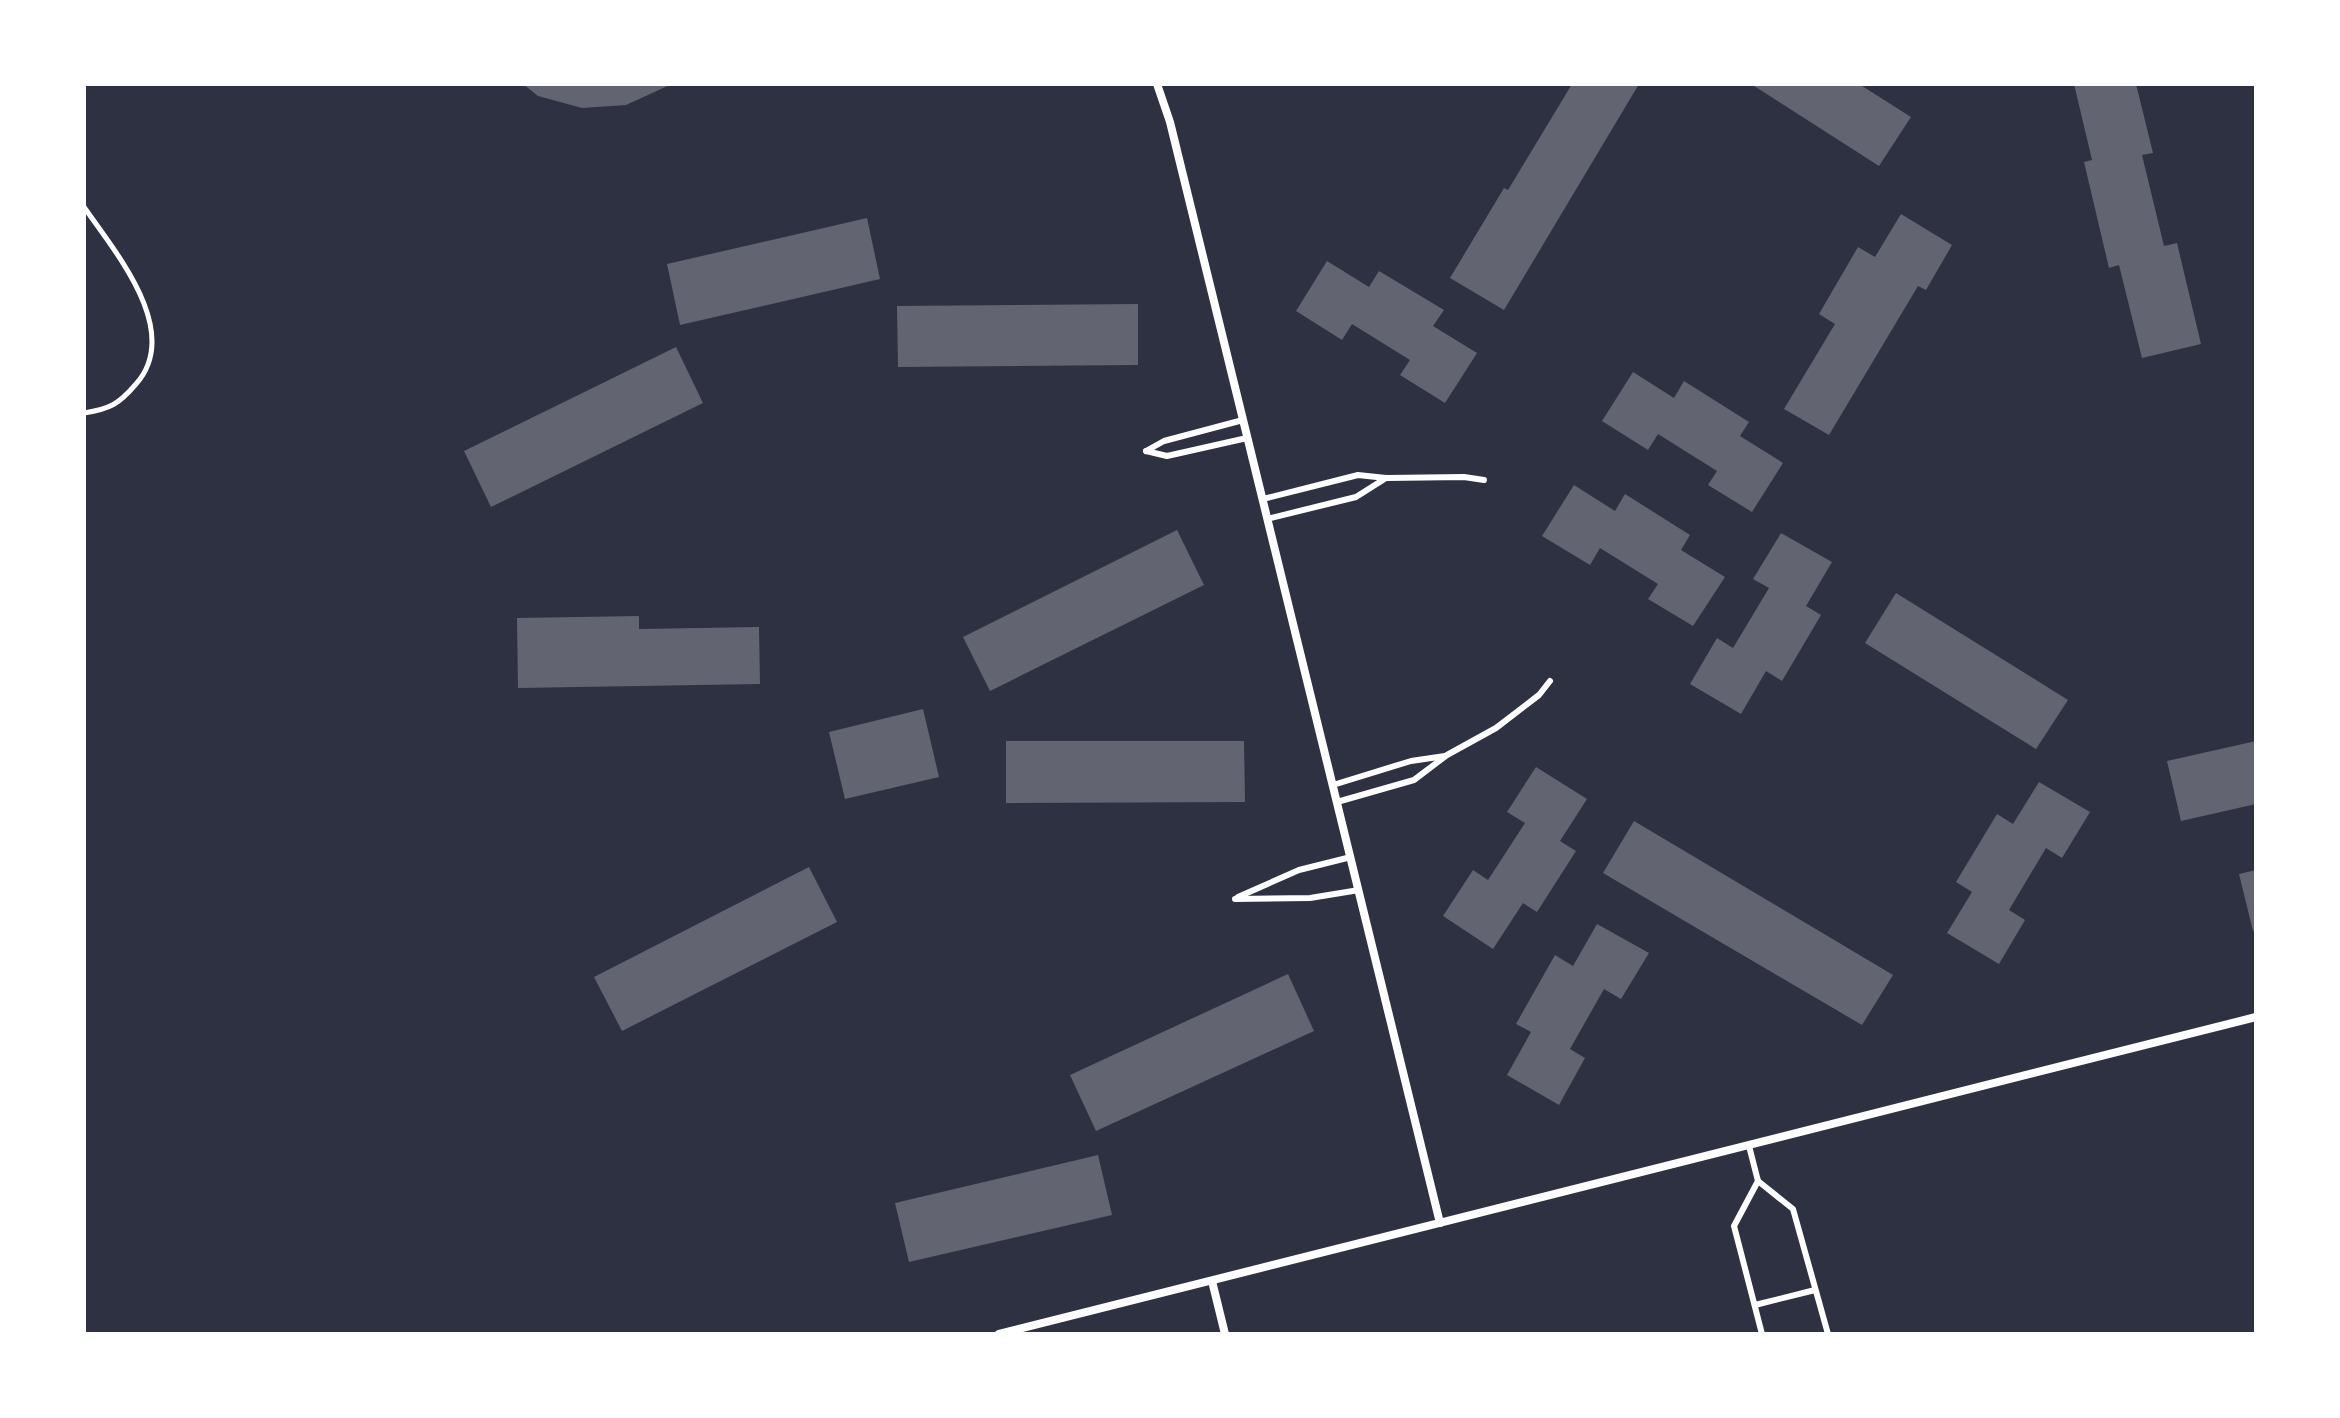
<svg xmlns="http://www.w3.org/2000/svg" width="2340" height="1418" viewBox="0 0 2340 1418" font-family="'PT Sans Narrow',sans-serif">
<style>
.building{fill:#626471}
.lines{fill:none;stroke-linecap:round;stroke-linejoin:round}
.path{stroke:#fff;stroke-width:5}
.service{stroke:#fff;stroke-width:6}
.minor{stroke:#fff;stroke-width:8}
</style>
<rect width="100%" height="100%" fill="#2d3142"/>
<g class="building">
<polygon points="523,84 672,84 626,105 582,108 538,96"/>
<polygon points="1572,84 1639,84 1504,310 1450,278 1504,188 1508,190"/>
<polygon points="1751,84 1859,84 1911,117 1879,166"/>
<polygon points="2074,84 2136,84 2153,153 2142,155 2164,246 2177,243 2201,344 2142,358 2119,265 2109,268 2084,162 2092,160"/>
<polygon points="1901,214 1952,245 1926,290 1918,286 1829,435 1784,409 1835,324 1819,314 1858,247 1875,257"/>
<polygon points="867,218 880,279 680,325 667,264"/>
<polygon points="1327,261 1369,287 1379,271 1444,310 1433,326 1477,353 1445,403 1400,375 1410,360 1352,324 1342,340 1296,311"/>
<polygon points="1138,304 1138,365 898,367 897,306"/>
<polygon points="676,347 703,403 491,507 464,451"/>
<polygon points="1633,372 1674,398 1684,381 1749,422 1740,436 1783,463 1752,512 1708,485 1717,471 1658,434 1648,450 1602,421"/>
<polygon points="1574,485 1615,511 1625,494 1690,535 1681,550 1725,577 1693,626 1648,599 1658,584 1600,548 1590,565 1542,536"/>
<polygon points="1177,530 1204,585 990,691 963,637"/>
<polygon points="1781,533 1832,562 1806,606 1821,615 1782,681 1766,671 1741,714 1690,684 1717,638 1733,648 1769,588 1753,579"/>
<polygon points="1896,593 2068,700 2036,749 1865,643"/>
<polygon points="639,616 639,629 759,627 760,684 518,688 517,618"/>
<polygon points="923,709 939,777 845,799 829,732"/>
<polygon points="1006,741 1244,741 1245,802 1006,803"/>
<polygon points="2256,741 2256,804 2181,821 2167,761"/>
<polygon points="1536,767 1587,799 1560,841 1576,851 1537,912 1523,903 1493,949 1443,916 1473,870 1488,880 1525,823 1507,812"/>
<polygon points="2039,782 2090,812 2062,858 2046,848 2009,910 2025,920 1999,964 1947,933 1972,892 1956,882 1997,814 2013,824"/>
<polygon points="1634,821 1893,975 1862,1025 1603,873"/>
<polygon points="809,867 837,922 622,1031 594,977"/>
<polygon points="2256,870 2256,930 2253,931 2239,874"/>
<polygon points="1597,924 1649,953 1621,999 1604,989 1570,1049 1585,1058 1559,1105 1507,1075 1531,1032 1516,1024 1555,955 1573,966"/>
<polygon points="1288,974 1314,1031 1096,1131 1070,1075"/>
<polygon points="1098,1155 1112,1215 909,1262 895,1203"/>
</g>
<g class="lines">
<path class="path" d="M 84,207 C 115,252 183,331 136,384 C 119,404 110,409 84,413"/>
<g class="service">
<polyline points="1146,451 1167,456 1247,438"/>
<polyline points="1146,451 1164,441 1243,420"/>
<polyline points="1263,499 1358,475 1386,478 1464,477 1484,480"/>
<polyline points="1267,519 1356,497 1386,478"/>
<polyline points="1333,785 1411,761 1445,756"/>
<polyline points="1337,802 1414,780 1447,755 1496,728 1539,695 1550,681"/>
<polyline points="1238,897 1299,870 1351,857"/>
<polyline points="1235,899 1310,898 1359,890"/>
<polyline points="1749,1146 1758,1181 1793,1209 1828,1334"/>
<polyline points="1758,1181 1734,1226 1762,1334"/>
<polyline points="1755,1305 1815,1290"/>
</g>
<g class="minor">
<polyline points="1157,84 1170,122 1440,1223"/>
<polyline points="1212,1281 1225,1334"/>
<polyline points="999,1334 2256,1017"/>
</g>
</g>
<rect width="2340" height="1418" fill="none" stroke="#ffffff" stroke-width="172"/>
</svg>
